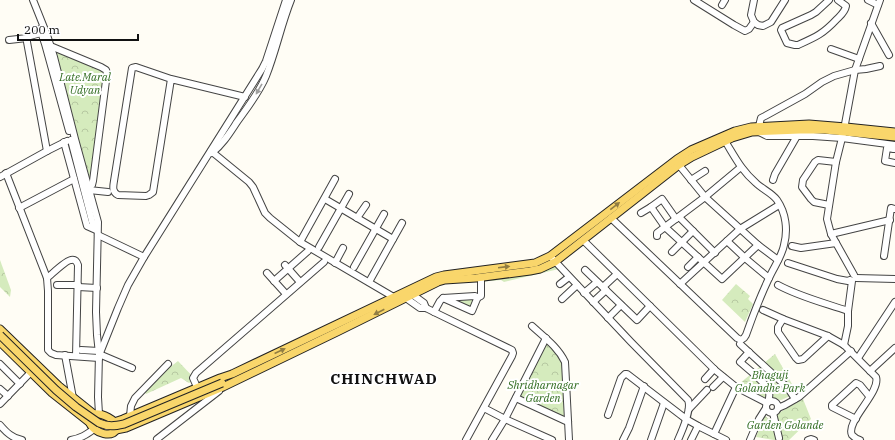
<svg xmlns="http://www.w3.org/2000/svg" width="895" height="440" viewBox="0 0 895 440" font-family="'IBM Plex Serif',serif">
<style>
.park{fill:url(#park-crowns)}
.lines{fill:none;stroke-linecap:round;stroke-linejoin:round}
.minor-casing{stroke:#444;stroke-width:8}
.major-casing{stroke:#222;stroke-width:9}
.minor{stroke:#fff;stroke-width:6}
.major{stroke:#f9d66b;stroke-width:7}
.major-bridge-casing{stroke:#222;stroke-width:9;stroke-linecap:butt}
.major-bridge{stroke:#f9d66b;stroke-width:7}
.oneway{fill:#a0a0a0}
.oneway2{fill:#917d42}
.labels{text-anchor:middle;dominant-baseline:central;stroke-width:4;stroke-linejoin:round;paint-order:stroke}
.park-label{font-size:11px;font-style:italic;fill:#2f6b1f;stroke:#fff}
.district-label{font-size:15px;font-weight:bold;letter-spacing:1px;fill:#111;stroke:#fff}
</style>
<defs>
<pattern id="park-crowns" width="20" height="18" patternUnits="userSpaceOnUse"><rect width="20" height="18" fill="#d5ebbd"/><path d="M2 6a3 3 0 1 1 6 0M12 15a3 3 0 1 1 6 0" fill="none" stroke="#b6c8a1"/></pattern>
</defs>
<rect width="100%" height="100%" fill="#fffdf5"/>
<g class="park">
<polygon points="53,48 107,71 91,185"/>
<polygon points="0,260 11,290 10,297 0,287"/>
<polygon points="555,263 559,269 504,282 501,280 479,282 479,278"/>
<polygon points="736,284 750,296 748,299 753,304 745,322 722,300"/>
<polygon points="476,299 472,310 455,300"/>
<polygon points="546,340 563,362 564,423 517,401"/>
<polygon points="775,354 797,393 781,400 763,397 739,384"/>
<polygon points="178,361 195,379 189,383 181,378 146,394 142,389"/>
<polygon points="803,399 811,419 789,440 774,440 756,437 765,415 768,419"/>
</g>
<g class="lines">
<g class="minor-casing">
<g id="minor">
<polyline points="33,0 47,35 54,57 75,139 98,222 96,312 97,335 99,354 98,397 99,414"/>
<polyline points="694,0 734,25 745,31 749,29 754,22"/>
<polyline points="754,0 751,15 754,22 758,25 763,26 771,22 785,0"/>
<path d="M 829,0 L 816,12 L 811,15 L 782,28 L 781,30 L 787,43 L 795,45 L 798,45 C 816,37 823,34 837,19 C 841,15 845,12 846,6 L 838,0"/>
<polyline points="868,0 878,5"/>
<polyline points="722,5 725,0"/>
<polyline points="871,23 889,55"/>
<polyline points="40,29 45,44 69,131"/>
<polyline points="41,33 30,36 27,38 27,42 47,151"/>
<polyline points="9,40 27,38"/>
<polyline points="48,45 101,67 106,70 107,73 93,181 92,185 88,189"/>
<polyline points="831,49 859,59"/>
<path d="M 171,79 L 153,192 L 149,195 L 146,196 L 118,195 C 112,192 113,187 114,181 L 132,68 L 136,67 L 171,79 L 245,97"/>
<polyline points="845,124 855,70 880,0"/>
<polyline points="759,126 761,118 765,116 805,94 822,82 834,76 855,70 866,69 880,66"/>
<polyline points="759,132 767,136 813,136 842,138 895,145 894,149"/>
<polyline points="843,134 836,162 827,219 831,234 854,275"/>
<polyline points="71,140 93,225 97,230"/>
<polyline points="64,142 87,226 96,230"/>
<polyline points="894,149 887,148 885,161 895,163"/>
<polyline points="211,151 249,182 253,187 265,213 270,218 300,242 397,299"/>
<path d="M 212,153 C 223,144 229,134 237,122 C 247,108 259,93 266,76 C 276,51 281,25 291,0"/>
<polyline points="679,165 705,197 758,245 778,260"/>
<polyline points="6,173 47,278 48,291 48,350 51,353 56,355 99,358"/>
<polyline points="0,177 47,151 67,141"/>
<polyline points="691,180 705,171"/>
<polyline points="773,180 775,174 797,136"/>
<polyline points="89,190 108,192"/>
<polyline points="325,199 393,239"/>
<polyline points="829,205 814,202 811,199 802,187 803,180 815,162 818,160 836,162"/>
<polyline points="651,207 662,199 676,219"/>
<polyline points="19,208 74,179"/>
<polyline points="641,213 651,207 665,227 722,279 758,245"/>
<polyline points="679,217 715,253"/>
<polyline points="357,218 366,205"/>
<path d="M 611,218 L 737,338 L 741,340 L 744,338 L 746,335 C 753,315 760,297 769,278 C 774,267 782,256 784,245 C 788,230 786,213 777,200 C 772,193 762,189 756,183 C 741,170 735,157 725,141"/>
<polyline points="831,234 890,220"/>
<polyline points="98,235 144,257"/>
<polyline points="657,236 657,233 705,197 741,167"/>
<polyline points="583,240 715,370 736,387 767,403"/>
<polyline points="727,241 745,258 769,278"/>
<polyline points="300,242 335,179"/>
<polyline points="792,246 801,248 836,243"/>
<polyline points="319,247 349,194"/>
<polyline points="672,252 693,231"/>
<path d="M 550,256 L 631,342 L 688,400 C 692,409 682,431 678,440"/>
<polyline points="884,256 891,208 895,209"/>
<polyline points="335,263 343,248"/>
<polyline points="788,263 837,279 848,281 850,280"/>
<polyline points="285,265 300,282"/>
<polyline points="354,267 384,214"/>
<polyline points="688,267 698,257"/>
<polyline points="585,270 637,320 650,306"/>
<polyline points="267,273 286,294"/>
<path d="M 47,278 C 51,275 66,260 71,260 C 75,259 77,262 78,265 L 76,356"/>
<polyline points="856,278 895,279"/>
<polyline points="274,281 308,251"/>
<polyline points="369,282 402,223"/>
<polyline points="560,284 569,277"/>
<polyline points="680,284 740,229 779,205"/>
<polyline points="57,285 78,285"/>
<path d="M 778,285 C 800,297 825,303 848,311"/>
<polyline points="78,287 97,288"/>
<polyline points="603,287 617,274"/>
<polyline points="409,292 424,303 426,308"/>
<polyline points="584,293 597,282"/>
<polyline points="403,296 420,308 426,308 434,312 512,350 513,353 512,356 466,440"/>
<polygon points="475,296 477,297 477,299 472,311 443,298"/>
<polyline points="477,298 481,296 481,277"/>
<polyline points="562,299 577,285"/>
<polyline points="593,302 606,290"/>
<path d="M 763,310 L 783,319 L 828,336 L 844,345 L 876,377 C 881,392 845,422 852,435 C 854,437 857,439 860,440"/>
<polyline points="434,312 440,301 443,298"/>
<polyline points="608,318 621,305"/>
<polyline points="783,319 778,327 778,332 796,358 798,360 803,359 828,336"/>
<path d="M 532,326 C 544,337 558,347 565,362 L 569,440"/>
<polyline points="740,344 788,388 795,399"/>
<polyline points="844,345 848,326 848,311 852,281"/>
<polyline points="81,350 99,351"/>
<path d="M 749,352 L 740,362 C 748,369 767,383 769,392 C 770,396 769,399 768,402"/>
<polyline points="100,353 118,308 128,285 144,257 262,69 266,61 286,0"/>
<polyline points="99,354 132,368"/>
<polyline points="65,355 73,398"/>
<polyline points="858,358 895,302"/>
<polyline points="0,364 20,384"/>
<polyline points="870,371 895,348"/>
<polyline points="705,379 714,369"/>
<polyline points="197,387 193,378 196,373 324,262"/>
<polyline points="713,387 723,377"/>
<polyline points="0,389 8,396"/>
<polyline points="516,398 568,422"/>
<circle cx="772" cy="407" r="6"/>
<polyline points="0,404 34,369"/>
<polyline points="484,408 505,419 552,440"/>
<polyline points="778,408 785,405 799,397 851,351"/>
<polyline points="689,409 707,390"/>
<polyline points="773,413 779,438"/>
<polyline points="608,415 621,378 625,374 627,374 686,419 700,427 726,440"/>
<polyline points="130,416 131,406 135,398 168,364"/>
<polyline points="856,419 832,407 832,405 856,383 860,385 869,396"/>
<path d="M 0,425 C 6,432 12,438 22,440"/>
<polyline points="714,434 736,387"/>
<polyline points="157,439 219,391"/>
<path d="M 71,440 C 81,438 86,435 94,429"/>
<polyline points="492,440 505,419 546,338"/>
<polyline points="623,440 629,428 644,386"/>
<polyline points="651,440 664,403"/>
<polyline points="691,440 698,426"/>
<polyline points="750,440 759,419 766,408"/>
<polyline points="808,440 811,439 814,440"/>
</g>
</g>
<g class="major-casing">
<g id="major">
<polyline points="0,329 59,386 94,414"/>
<polyline points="0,342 52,393 90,423"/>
<path d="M 94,414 C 101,413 117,419 117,428 C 116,430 115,432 113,433 C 103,438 80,424 94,414 Z"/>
<polyline points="114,422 123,419 220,378 232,374 436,277 444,275 535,263 550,256 677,159 691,150 735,131 751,127 809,124 846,127 895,132"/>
<polyline points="116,430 126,428 223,387 337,332 438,282 445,280 476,278 530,271 540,269 555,262 679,165 692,157 732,138 752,132 800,130 825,130 895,137"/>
</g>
</g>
<use href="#minor" class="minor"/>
<use href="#major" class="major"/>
<g class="major-bridge-casing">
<path id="major-bridge" d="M 0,335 L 56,390 L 76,407 L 99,423 C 108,427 115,426 124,424 L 222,383"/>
</g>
<use href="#major-bridge" class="major-bridge"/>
</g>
<defs><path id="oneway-solid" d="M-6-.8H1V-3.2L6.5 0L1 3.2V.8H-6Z"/></defs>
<use class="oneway" href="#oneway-solid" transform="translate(259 89) rotate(120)"/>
<g class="oneway2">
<use href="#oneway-solid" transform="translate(615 206) rotate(-38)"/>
<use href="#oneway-solid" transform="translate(504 267) rotate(-7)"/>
<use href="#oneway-solid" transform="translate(379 312) rotate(153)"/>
<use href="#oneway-solid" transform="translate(280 351) rotate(-25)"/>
</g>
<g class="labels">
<g class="park-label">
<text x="85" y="77">Late.Maral<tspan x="85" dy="13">Udyan</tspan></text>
<text x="770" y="375">Bhaguji<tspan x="770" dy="13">Golandhe Park</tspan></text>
<text x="543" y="385">Shridharnagar<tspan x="543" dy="13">Garden</tspan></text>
<text x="785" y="425">Garden Golande</text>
</g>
<g class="district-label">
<text x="384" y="378">CHINCHWAD</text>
</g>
</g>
<path d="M18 34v6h120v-6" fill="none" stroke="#111111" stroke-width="2"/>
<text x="24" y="34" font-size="12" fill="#111111" stroke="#ffffff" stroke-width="3" paint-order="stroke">200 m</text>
</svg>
